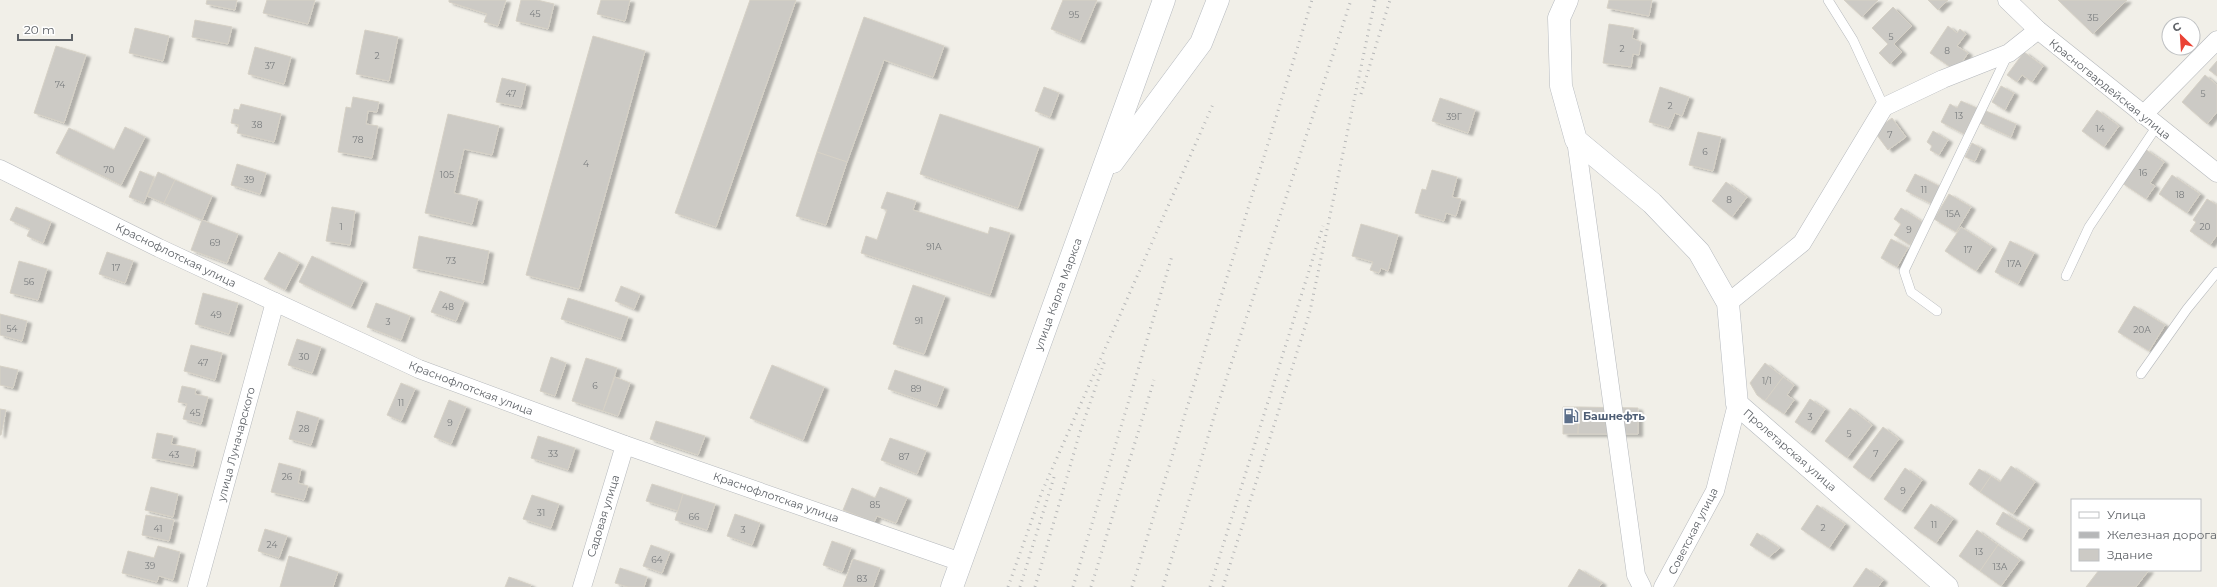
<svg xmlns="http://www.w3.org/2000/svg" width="2217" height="587" viewBox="0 0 2217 587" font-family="Montserrat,sans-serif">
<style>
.building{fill:#cccac5;stroke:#d6d1c6;filter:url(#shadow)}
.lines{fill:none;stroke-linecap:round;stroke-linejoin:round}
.lane-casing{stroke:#b5b8bc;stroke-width:10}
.street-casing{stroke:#b5b8bc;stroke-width:19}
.secondary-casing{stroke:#b6babf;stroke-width:23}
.lane{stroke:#fff;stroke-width:9}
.street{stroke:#fff;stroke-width:18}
.secondary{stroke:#fff;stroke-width:22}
.rail{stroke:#b6b7b8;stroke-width:3;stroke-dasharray:1 5;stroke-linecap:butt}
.labels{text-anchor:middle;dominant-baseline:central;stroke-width:4;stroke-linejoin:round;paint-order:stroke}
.number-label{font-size:9px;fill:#7a7d7f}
.street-label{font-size:11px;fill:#5f6368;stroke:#fff}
.service-label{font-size:11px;font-weight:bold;fill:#4e5e75;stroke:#fff;text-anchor:start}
</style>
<defs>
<filter id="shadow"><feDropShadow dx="4.5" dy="2.5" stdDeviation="1" flood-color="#0004"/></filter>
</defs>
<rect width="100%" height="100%" fill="#f1efe8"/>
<g class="building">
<polygon points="207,0 237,0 235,10 206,4"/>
<polygon points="267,0 315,0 308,24 263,13"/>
<polygon points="449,0 506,0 498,26 484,22 487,14 449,2"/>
<polygon points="521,0 537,0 554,4 548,29 516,21"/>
<polygon points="601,0 630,0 625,21 597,14"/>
<polygon points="750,0 796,0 716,227 675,213"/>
<polygon points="1063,0 1097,0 1080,41 1051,29"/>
<polygon points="1609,0 1652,0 1649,16 1607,8"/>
<polygon points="1844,0 1878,0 1862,17"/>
<polygon points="1928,0 1948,0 1938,10"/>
<polygon points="2058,0 2127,0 2093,34"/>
<polygon points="1893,7 1912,26 1894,44 1902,52 1890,64 1879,53 1888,44 1872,28"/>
<polygon points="864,17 944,46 933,77 884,60 847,162 817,152"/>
<polygon points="195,20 232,27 228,44 192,37"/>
<polygon points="1609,24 1634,28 1632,38 1641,42 1639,55 1633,54 1631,67 1603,63"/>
<polygon points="1948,26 1957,33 1960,29 1966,34 1957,46 1968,53 1956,71 1930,53"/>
<polygon points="135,28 169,36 163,61 129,53"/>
<polygon points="365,30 398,37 389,81 356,74"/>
<polygon points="593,36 645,51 579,289 526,275"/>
<polygon points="56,46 86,55 64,123 34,113"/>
<polygon points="255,47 291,57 284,84 248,74"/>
<polygon points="2024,52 2043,66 2032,82 2022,75 2017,82 2007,75"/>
<polygon points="2217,61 2217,76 2209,70"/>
<polygon points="2205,75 2217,85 2217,112 2207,124 2182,102"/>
<polygon points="502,78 526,84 521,107 496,102"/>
<polygon points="2001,86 2014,93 2005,110 1992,102"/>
<polygon points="1044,87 1059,93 1050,117 1035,111"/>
<polygon points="1660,87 1689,97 1682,116 1675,113 1669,128 1649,122"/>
<polygon points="353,97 379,102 377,112 368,111 366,124 378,126 372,158 338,152 346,107 351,108"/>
<polygon points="1440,98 1475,110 1468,133 1432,121"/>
<polygon points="1961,101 1977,108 1964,134 1941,122 1950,104 1957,108"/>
<polygon points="241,104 281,114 274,142 237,133 239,125 231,123 234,109 239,110"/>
<polygon points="2097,110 2119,126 2104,147 2082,131"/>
<polygon points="1986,111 2016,124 2011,137 1980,123"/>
<polygon points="448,114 499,126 492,155 464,149 454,193 478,199 472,224 425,213"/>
<polygon points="940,114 1039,147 1018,208 920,174"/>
<polygon points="1892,118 1906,137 1888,150 1874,131"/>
<polygon points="125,127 145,137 121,185 56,153 69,128 114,150"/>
<polygon points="1933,131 1948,140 1939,155 1930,150 1932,146 1927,142"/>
<polygon points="1698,132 1721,137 1713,171 1689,165"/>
<polygon points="1972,143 1981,148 1975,161 1965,157"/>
<polygon points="2145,149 2164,162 2150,183 2155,186 2146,199 2122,183"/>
<polygon points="817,152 847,162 826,225 796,216"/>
<polygon points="237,164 266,173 260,194 231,185"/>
<polygon points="1432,170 1457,177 1452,197 1461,199 1456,216 1446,213 1444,221 1415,213 1422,189 1426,190"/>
<polygon points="140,171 154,177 144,203 129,197"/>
<polygon points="158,172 175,180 164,203 147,196"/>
<polygon points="1915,174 1941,187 1932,204 1906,191"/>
<polygon points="2172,175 2200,194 2187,213 2159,194"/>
<polygon points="175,180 212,196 202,220 164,203"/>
<polygon points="1726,182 1747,197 1732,217 1712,201"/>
<polygon points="887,192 916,201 913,210 988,234 990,227 1010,233 990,295 861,253 866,236 877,240 887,210 881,208"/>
<polygon points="1949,194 1971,207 1956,232 1934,219"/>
<polygon points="2207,199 2217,205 2217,235 2210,245 2190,231 2196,222 2193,220"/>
<polygon points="16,207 51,222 43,243 27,236 30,229 10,220"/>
<polygon points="332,207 355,211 350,245 326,241"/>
<polygon points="1901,208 1924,223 1910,245 1894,235 1901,224 1894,219"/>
<polygon points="202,220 238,234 227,263 191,250"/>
<polygon points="1361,224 1398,235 1388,271 1381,268 1379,273 1370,270 1373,262 1352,256"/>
<polygon points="1961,227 1992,247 1976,271 1945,251"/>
<polygon points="419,236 489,251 483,283 413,268"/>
<polygon points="1891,239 1908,248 1897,267 1881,258"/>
<polygon points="2010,241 2034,253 2018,284 1995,272"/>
<polygon points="107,252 133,261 125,283 99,274"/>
<polygon points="279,252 299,263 285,290 264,279"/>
<polygon points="312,256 363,281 351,307 299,282"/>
<polygon points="19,261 47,269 38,300 10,293"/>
<polygon points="913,285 945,296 924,354 893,344"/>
<polygon points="621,286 640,294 634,309 615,301"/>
<polygon points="440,291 464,301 456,321 431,312"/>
<polygon points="203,293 238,303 229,334 195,324"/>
<polygon points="568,298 628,317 621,339 561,319"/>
<polygon points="376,303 410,316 401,340 367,327"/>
<polygon points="2134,306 2165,325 2149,351 2118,332"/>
<polygon points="0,314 27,321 22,341 0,335"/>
<polygon points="297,339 321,347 312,373 288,365"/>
<polygon points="191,345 222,353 215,380 184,371"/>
<polygon points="551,357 566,363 555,396 540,391"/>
<polygon points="586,358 617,368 603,411 572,401"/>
<polygon points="1765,363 1783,377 1765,401 1757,395 1750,383"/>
<polygon points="772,365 824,387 803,440 750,418"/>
<polygon points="0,366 18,370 13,388 0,385"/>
<polygon points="895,370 944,387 937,406 888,389"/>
<polygon points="615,377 630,383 618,416 603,411"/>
<polygon points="1783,377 1794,385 1787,395 1794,400 1784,414 1765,401"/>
<polygon points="401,383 415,389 401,421 387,415"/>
<polygon points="182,386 196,389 195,394 208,397 201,424 183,419 187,404 178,402"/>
<polygon points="1810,399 1825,409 1810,432 1795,422"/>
<polygon points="449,400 466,407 451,444 434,437"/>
<polygon points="1563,407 1579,407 1578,434 1563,434"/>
<polygon points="1579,407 1638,408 1638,434 1578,434"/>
<polygon points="1850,408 1872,425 1847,458 1825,441"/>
<polygon points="0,409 6,410 1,435 0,435"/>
<polygon points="297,411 319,418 311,445 289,439"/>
<polygon points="656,421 705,436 698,455 650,439"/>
<polygon points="1883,427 1899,439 1869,479 1853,467"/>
<polygon points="157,433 173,436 171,444 196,449 193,466 152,458"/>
<polygon points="538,436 575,448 568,470 531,458"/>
<polygon points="890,438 926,451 917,474 881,460"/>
<polygon points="279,463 301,469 298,483 308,486 304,500 271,492"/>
<polygon points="2011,466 2035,482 2013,514 1980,492 1991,476 2000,482"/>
<polygon points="1905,468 1922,480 1901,511 1884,499"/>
<polygon points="1979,469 1991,476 1980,492 1969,484"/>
<polygon points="652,484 683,494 678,511 646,501"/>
<polygon points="151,487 178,494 173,517 145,510"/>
<polygon points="880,487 907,498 896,523 877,516 874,522 843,510 852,488 875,498"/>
<polygon points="683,494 715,504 707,530 675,520"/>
<polygon points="532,495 559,504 551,528 523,519"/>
<polygon points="1931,504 1953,519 1936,543 1914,528"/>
<polygon points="1817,505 1845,524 1829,548 1801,529"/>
<polygon points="2003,512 2029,528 2022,539 1996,524"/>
<polygon points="735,514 760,523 752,545 727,536"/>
<polygon points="146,515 174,520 169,541 142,535"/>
<polygon points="265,529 287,536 279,558 258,551"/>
<polygon points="1977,530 1998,545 1980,571 1959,556"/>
<polygon points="1757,533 1780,548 1769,557 1750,545"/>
<polygon points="832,541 851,548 842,572 823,565"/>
<polygon points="651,545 670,552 662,573 643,566"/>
<polygon points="1998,545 2020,560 2001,586 1980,571"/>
<polygon points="158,546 180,552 173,580 159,576 157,582 122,573 128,551 154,558"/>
<polygon points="289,556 338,572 333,587 280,587"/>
<polygon points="853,559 880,568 873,587 843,587"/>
<polygon points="620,568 647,577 644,587 628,587 615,583"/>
<polygon points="1866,568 1883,580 1878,587 1853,587"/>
<polygon points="1579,569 1602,583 1599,587 1568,587"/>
<polygon points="2099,570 2149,570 2136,587 2086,587"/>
<polygon points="509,577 531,585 530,587 505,587"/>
</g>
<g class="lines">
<g class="lane-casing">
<g id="lane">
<polyline points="1828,0 1853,40 1884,107"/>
<polyline points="2066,276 2089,227 2157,126"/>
<polyline points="1937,311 1911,292 1904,271 2008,54"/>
<polyline points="2141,374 2187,309 2217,272"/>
</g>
</g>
<g class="street-casing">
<g id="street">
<polyline points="2007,0 2038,30 2217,173"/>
<polyline points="2143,115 2217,40"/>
<polyline points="1576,140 1636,575 1642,587"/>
<polyline points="0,169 159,248 419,369 625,445 961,562"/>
<polyline points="1728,303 1802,243 1884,107 1943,79 2009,53 2038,30"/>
<polyline points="197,587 275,302"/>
<polyline points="582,587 625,445"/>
<polyline points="1663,587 1715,491 1737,404"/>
</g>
</g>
<g class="secondary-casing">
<g id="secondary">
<polyline points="1567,0 1559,18 1561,86 1576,140 1652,203 1699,252 1728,303 1737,404 1947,587"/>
<polyline points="1113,162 1201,43 1218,0"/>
<polyline points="952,587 1164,0"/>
</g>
</g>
<use href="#lane" class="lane"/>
<use href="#street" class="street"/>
<use href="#secondary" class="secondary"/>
<g class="rail">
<polyline points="1361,94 1390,0"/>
<polyline points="1008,587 1041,494 1214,102"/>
<polyline points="1020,587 1055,474"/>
<polyline points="1035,587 1080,432 1105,360"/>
<polyline points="1073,587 1172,256"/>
<polyline points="1091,587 1154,380"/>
<polyline points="1132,587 1312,0"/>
<polyline points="1163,587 1216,410 1351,0"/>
<polyline points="1210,587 1323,226"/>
<polyline points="1223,587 1310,311 1375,0"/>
</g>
</g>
<defs>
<g id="fuel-bare" transform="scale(1.2)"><path d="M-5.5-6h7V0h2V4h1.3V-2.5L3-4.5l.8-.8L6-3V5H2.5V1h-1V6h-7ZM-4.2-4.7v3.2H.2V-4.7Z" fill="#5c6f8a" stroke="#fff" stroke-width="2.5" paint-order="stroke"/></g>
</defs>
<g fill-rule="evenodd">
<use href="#fuel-bare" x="1571" y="416"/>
</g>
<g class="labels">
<g class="number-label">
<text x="535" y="13">45</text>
<text x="1074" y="14">95</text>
<text x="2093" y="17">3Б</text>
<text x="1891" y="36">5</text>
<text x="1622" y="48">2</text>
<text x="1947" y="50">8</text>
<text x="377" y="55">2</text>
<text x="270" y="65">37</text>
<text x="60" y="84">74</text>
<text x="511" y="93">47</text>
<text x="2203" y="93">5</text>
<text x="1670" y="105">2</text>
<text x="1959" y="115">13</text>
<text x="1454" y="116">39Г</text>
<text x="257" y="124">38</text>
<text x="2100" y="128">14</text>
<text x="1890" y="134">7</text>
<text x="358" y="139">78</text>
<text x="1705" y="151">6</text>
<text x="586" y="163">4</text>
<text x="109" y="169">70</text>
<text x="2143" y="172">16</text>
<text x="447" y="174">105</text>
<text x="249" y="179">39</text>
<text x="1924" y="189">11</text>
<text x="2180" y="194">18</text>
<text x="1729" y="199">8</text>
<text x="1953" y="213">15А</text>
<text x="341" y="226">1</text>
<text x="2205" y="226">20</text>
<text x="1909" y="229">9</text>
<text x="215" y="242">69</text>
<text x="934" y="246">91А</text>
<text x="1968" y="249">17</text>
<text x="451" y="260">73</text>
<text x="2014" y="263">17А</text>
<text x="116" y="267">17</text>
<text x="29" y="281">56</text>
<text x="448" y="306">48</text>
<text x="216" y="314">49</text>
<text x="919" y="320">91</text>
<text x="388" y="321">3</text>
<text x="12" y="328">54</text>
<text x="2142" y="329">20А</text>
<text x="304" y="356">30</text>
<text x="203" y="362">47</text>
<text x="1767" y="380">1/1</text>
<text x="595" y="385">6</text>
<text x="916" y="388">89</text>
<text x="401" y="402">11</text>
<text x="195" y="412">45</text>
<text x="1810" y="416">3</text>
<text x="450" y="422">9</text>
<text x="304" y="428">28</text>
<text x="1849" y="433">5</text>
<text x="553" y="453">33</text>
<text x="1876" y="453">7</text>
<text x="174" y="454">43</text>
<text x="904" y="456">87</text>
<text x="287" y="476">26</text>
<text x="1903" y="490">9</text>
<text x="875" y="504">85</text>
<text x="541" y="512">31</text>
<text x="694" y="516">66</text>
<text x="1934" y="524">11</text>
<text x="1823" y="527">2</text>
<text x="158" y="528">41</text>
<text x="743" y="529">3</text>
<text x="272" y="544">24</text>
<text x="1979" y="551">13</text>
<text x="657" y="559">64</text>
<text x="150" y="565">39</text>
<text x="2000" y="566">13А</text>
<text x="862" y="578">83</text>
</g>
<g class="street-label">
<text transform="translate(2110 89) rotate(39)">Красногвардейская улица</text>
<text transform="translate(176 255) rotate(26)">Краснофлотская улица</text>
<text transform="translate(1058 294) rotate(-70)">улица Карла Маркса</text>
<text transform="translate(471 388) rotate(21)">Краснофлотская улица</text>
<text transform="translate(236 444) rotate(-75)">улица Луначарского</text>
<text transform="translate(1790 450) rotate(41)">Пролетарская улица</text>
<text transform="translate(776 497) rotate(19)">Краснофлотская улица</text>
<text transform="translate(603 516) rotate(-73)">Садовая улица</text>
<text transform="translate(1693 531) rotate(-63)">Советская улица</text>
</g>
<g class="service-label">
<text x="1583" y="416">Башнефть</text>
</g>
</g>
<rect x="2071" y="499" width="130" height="72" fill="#ffffff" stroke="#bfc1c3"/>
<rect x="2079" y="512" width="20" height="6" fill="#ffffff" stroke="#bfc1c3"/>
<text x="2107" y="519" font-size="12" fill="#5f6368">Улица</text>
<rect x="2079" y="532" width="20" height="6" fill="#b6b7b8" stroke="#bfc1c3"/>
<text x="2107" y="539" font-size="12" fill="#5f6368">Железная дорога</text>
<rect x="2079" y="549" width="20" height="12" fill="#cccac5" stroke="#bfc1c3"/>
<text x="2107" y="559" font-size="12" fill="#5f6368">Здание</text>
<g transform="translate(2181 36) rotate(335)"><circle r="19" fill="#ffffff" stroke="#bfc1c3"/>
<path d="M0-3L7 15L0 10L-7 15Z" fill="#ea4335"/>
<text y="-6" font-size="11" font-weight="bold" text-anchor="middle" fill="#5f6368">С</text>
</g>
<path d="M18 34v6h54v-6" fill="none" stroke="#5f6368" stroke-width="2"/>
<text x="24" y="34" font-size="12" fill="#5f6368" stroke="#ffffff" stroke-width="3" paint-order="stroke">20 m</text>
</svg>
